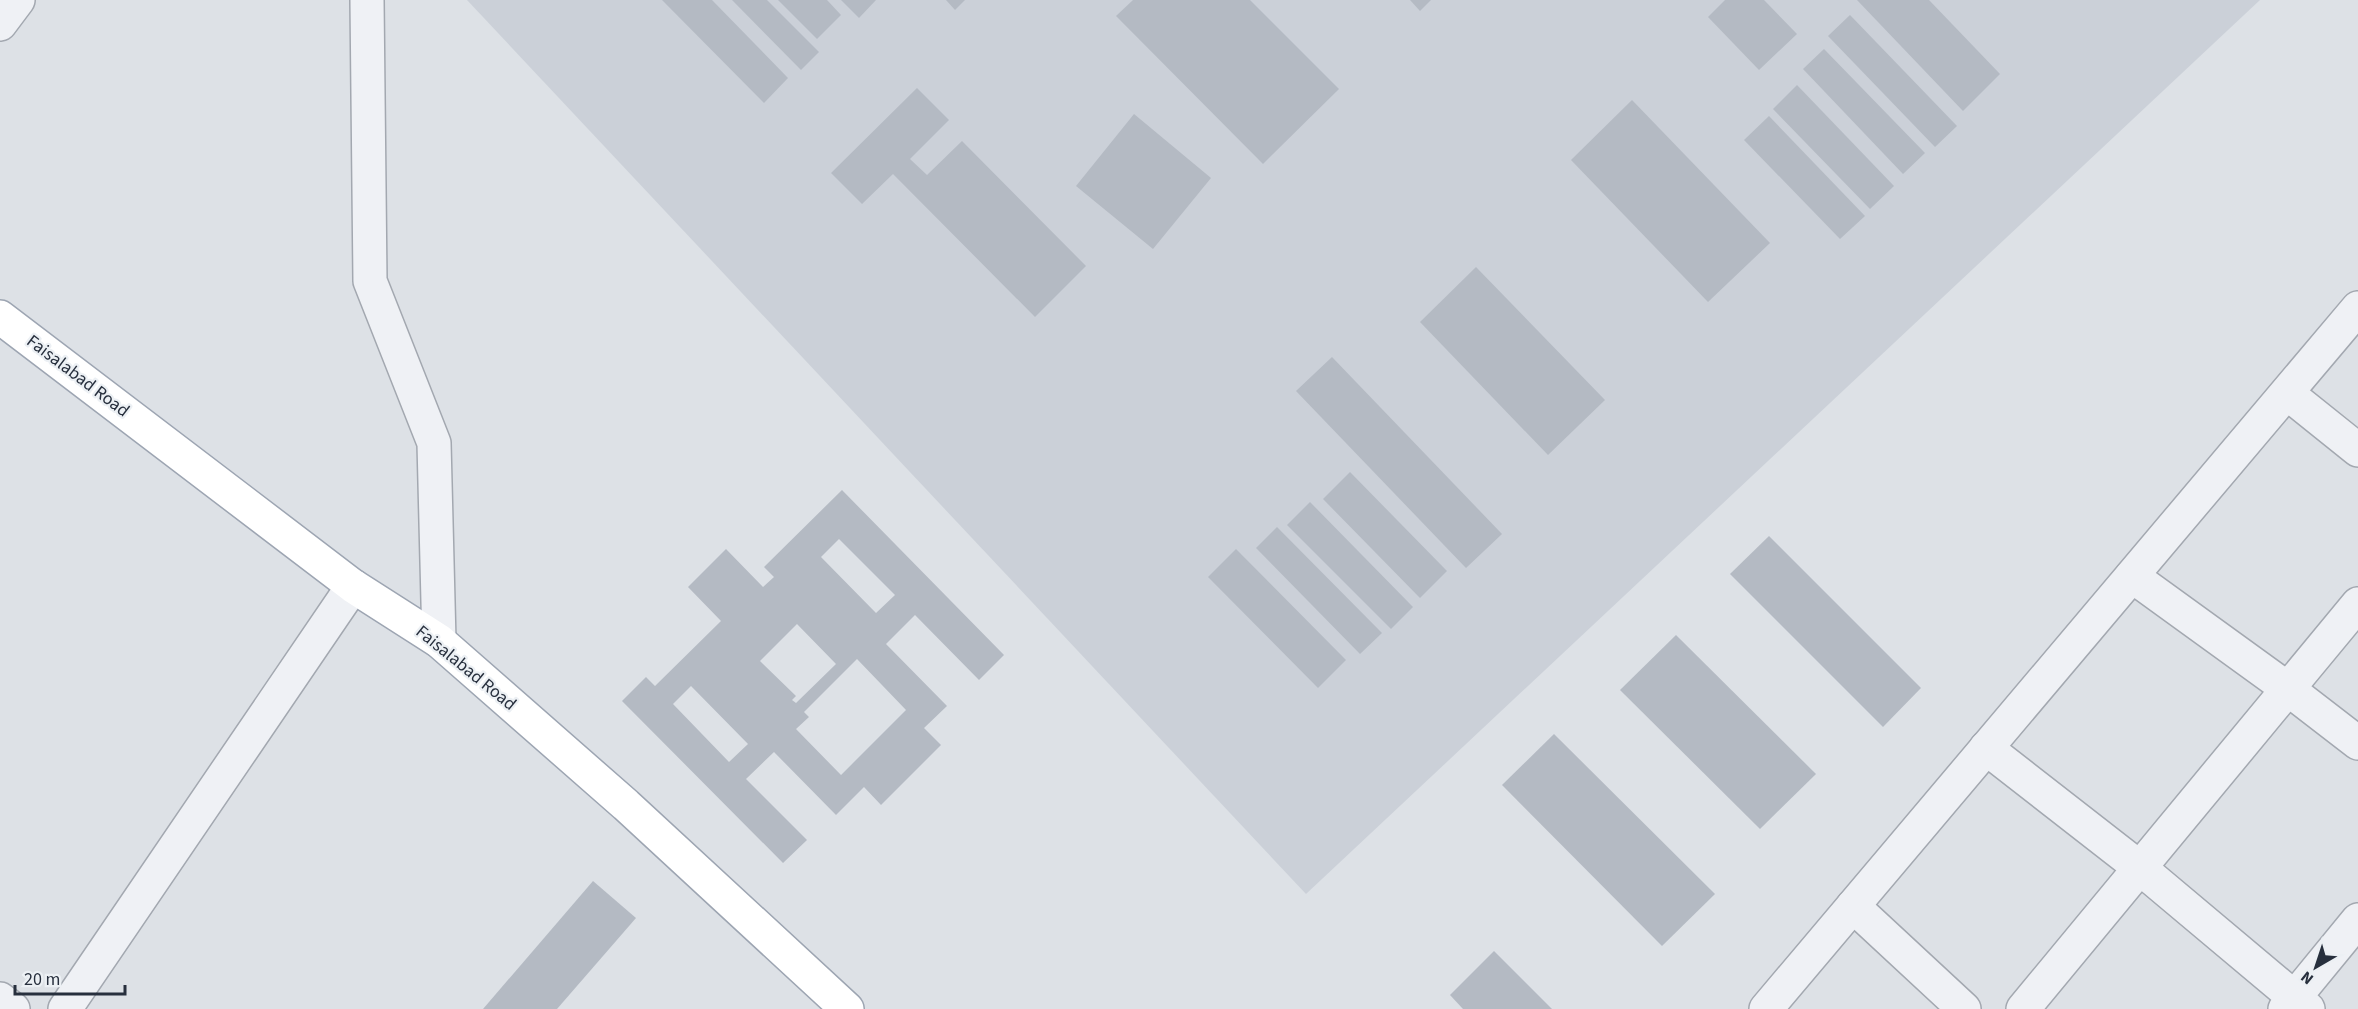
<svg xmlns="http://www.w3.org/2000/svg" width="2358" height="1009" viewBox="0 0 2358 1009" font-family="'Source Sans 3',sans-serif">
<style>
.built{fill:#cbd0d8}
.building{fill:#b4bac3;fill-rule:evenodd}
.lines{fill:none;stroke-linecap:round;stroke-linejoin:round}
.street-casing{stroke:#a3a8b0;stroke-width:36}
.primary-casing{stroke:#9da5b2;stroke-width:36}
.street{stroke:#eff1f5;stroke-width:33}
.primary{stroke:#fff;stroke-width:33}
.labels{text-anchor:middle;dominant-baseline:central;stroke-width:4.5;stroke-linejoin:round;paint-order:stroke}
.street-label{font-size:18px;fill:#272f3d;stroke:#ecf0f4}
</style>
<rect width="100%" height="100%" fill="#dde1e6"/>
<polygon class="built" points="467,0 2260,0 1306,894"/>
<g class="building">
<polygon points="662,0 712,0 788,78 764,103"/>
<polygon points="732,0 767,0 819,52 801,70"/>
<polygon points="778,0 827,0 841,15 817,39"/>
<polygon points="841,0 876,0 859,18"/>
<polygon points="946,0 965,0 955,10"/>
<polygon points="1133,0 1250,0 1339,89 1263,164 1116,16"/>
<polygon points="1410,0 1431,0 1420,11"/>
<polygon points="1725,0 1764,0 1797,34 1759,70 1708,17"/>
<polygon points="1857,0 1929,0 2000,74 1963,111"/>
<polygon points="1850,15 1957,126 1935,147 1828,36"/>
<polygon points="1824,49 1925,153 1903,174 1803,69"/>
<polygon points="1797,85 1894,186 1870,209 1773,109"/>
<polygon points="917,88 949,120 910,159 927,175 962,141 1086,266 1035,317 893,174 862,204 831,173"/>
<polygon points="1632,100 1770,243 1708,302 1571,160"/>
<polygon points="1134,114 1211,178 1153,249 1076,186"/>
<polygon points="1769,116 1865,216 1840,239 1744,140"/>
<polygon points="1476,267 1605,400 1548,455 1420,322"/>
<polygon points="1332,357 1502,534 1466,568 1296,391"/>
<polygon points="1350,472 1447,571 1420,598 1323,499"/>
<path d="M 842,490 L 1004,655 L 979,680 L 915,615 L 886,644 L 947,706 L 924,728 L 941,745 L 881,805 L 864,787 L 836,815 L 774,752 L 746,779 L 807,840 L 783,863 L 622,701 L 646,677 L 655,686 L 721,621 L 688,587 L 726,549 L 763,587 L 774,577 L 764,567 ZM 839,539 L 895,595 L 876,613 L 821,557 ZM 797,624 L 836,664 L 796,703 L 792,700 L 796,696 L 760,661 ZM 857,659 L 906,710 L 841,775 L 796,729 L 809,717 L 804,712 ZM 691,686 L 748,744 L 729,762 L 673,704 Z"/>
<polygon points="1310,502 1413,607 1391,629 1287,525"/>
<polygon points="1277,527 1382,633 1360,654 1256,548"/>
<polygon points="1769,536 1921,688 1883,727 1730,574"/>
<polygon points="1236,549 1346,660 1318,688 1208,577"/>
<polygon points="1676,635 1816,774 1760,829 1620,690"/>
<polygon points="1554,734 1715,894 1662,946 1502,785"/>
<polygon points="593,881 636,918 557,1009 483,1009"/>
<polygon points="1494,951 1552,1009 1463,1009 1450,995"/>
</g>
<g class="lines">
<g class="street-casing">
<g id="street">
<polyline points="367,0 370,281 434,443 439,641"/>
<polyline points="0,24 18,0"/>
<polyline points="2287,393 2358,450"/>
<polyline points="2132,576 2288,689 2358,743"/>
<polyline points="1986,748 2140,868 2308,1009"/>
<polyline points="1853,906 1964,1009"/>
<polyline points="0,999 13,1009"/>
<polyline points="65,1009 353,586"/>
<polyline points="1766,1009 2358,308"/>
<polyline points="2023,1009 2358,604"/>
<polyline points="2285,1009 2358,920"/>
</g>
</g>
<g class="primary-casing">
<polyline id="primary" points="0,317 353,586 439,641 626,805 847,1009"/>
</g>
<use href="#street" class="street"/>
<use href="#primary" class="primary"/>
</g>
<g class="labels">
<g class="street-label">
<text transform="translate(78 376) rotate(37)">Faisalabad Road</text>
<text transform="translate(466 668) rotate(39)">Faisalabad Road</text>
</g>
</g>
<g transform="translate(2316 967) rotate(219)" stroke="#ecf0f4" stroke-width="4.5" paint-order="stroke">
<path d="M0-4.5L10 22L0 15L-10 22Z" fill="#272f3d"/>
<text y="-9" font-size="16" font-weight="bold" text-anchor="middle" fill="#272f3d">N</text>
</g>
<path d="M15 985v9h110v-9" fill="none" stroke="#272f3d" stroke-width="3"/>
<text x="24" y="985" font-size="18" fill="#272f3d" stroke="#ecf0f4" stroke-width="4.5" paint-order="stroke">20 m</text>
</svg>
